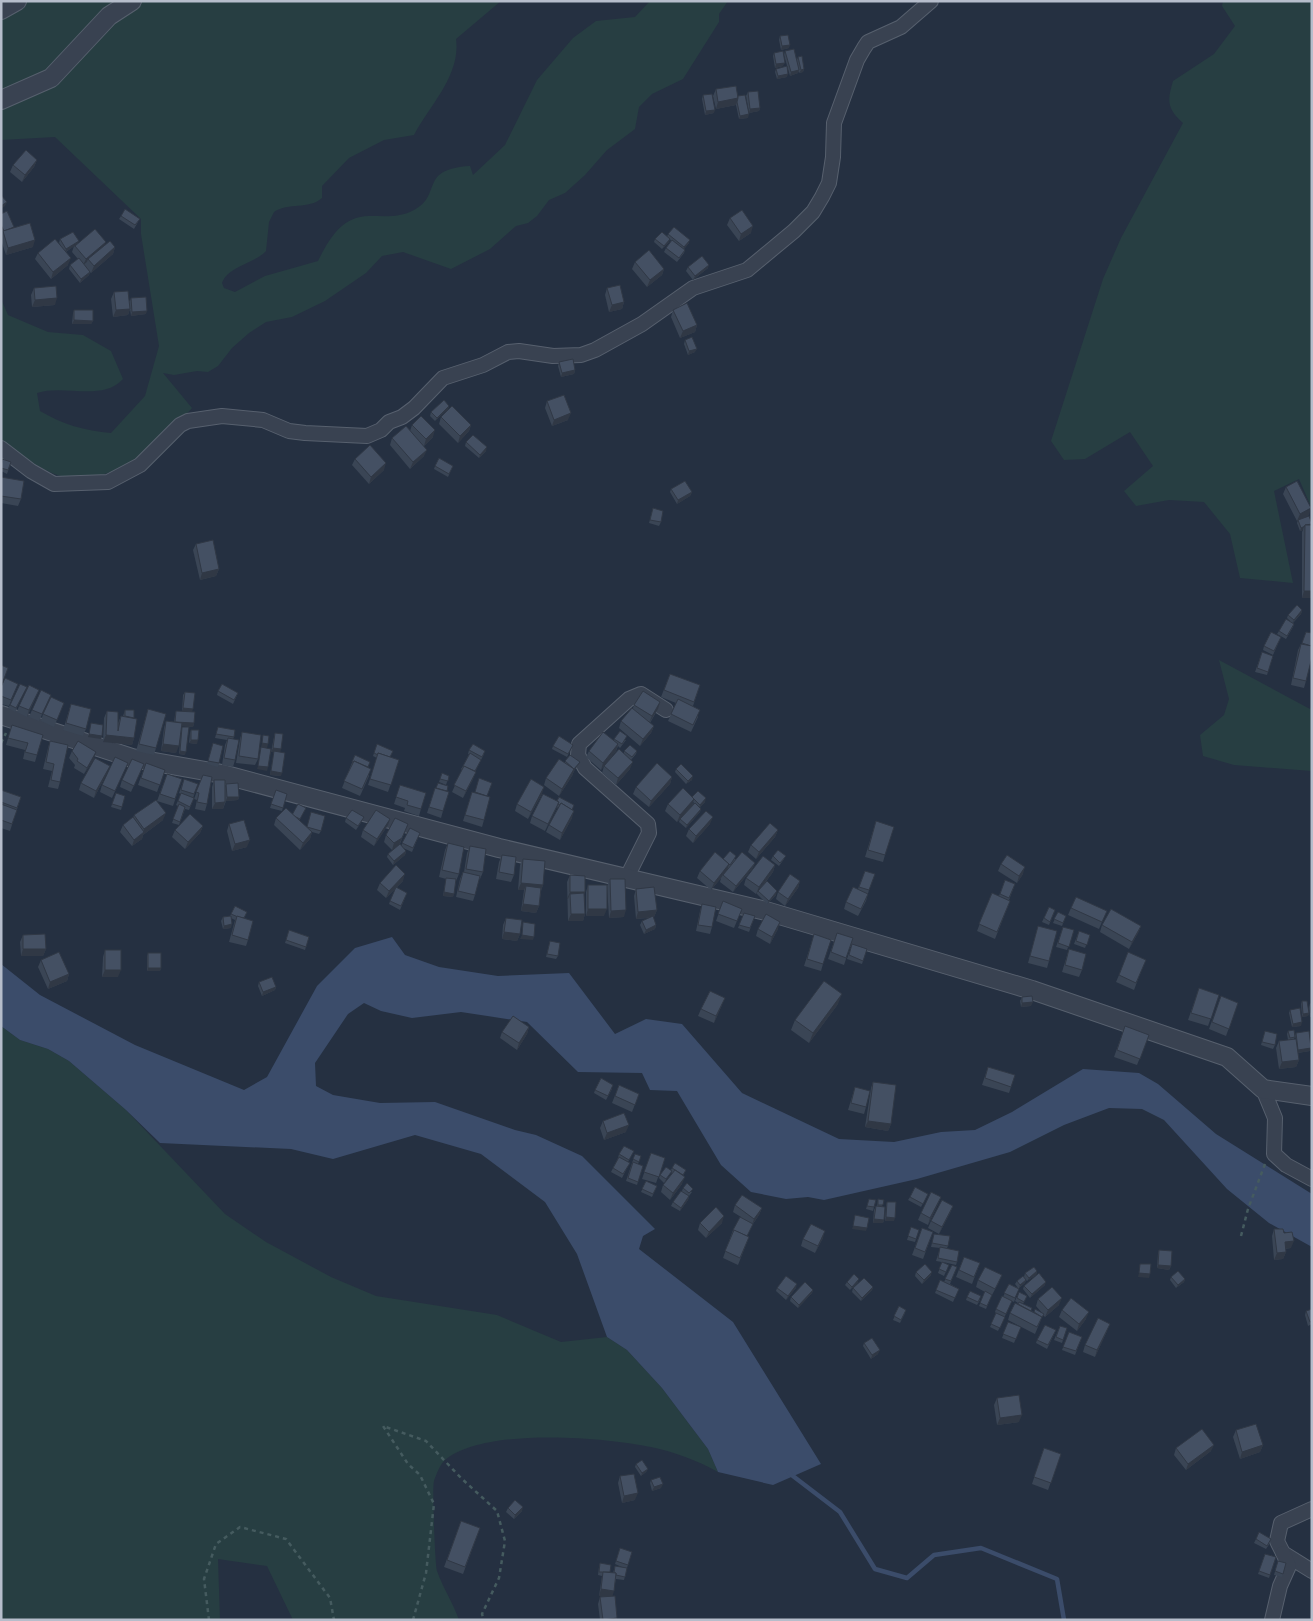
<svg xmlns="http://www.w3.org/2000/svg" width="1313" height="1621" viewBox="0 0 1313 1621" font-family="Overpass,sans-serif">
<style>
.green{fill:#273e42}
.water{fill:#3b4c6a}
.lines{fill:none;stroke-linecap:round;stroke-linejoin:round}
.stream{stroke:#3b4c6a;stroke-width:4.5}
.minor-casing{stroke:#57606e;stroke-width:16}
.tertiary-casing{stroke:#57606e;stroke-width:20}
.path{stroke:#455b5f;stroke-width:2.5;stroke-dasharray:4 4;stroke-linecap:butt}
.minor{stroke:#394251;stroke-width:14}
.tertiary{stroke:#394251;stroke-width:18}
.wall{fill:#3a4555}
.shaded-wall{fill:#303845}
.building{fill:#445063;stroke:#303845}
</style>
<rect width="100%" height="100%" fill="#253041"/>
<g class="green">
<path d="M 1,1 L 501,1 L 456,39 C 461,75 430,105 414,135 L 384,140 L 349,158 L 322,186 L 322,198 C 308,210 289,202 274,212 L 269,222 L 266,251 C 254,264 228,266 222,283 L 224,288 L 235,292 L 265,276 L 318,261 C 329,239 342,216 369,216 C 385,216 400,218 414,210 C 443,195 418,169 470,166 L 473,175 L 505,145 L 537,80 L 573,38 L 596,21 L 635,17 L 650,1 L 728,1 L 719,14 L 719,22 L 683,79 L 652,94 L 639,107 L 635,129 L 607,150 L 585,175 L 565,193 L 549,200 L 537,216 L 528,223 L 516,226 L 490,249 L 451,269 L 403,252 L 382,256 L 366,273 L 325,301 L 292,317 L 266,322 L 249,333 L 232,348 L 218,366 L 208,372 L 197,371 L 174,375 L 163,373 L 192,408 C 180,421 168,435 155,447 C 130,468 84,488 52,473 C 33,465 17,452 1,439 L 1,299 L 8,315 L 48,332 L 83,335 L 111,351 L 123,379 C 102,402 64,384 37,393 L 40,411 C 62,424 85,431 111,433 L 145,396 L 159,346 L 141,234 L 141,219 L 55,137 L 1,140 Z"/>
<path d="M 1223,1 L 1312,1 L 1312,509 L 1299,479 L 1274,491 L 1293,583 L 1240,578 L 1230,534 L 1204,502 L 1169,500 L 1136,506 L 1124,491 L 1153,466 L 1130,432 L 1085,459 L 1064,460 L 1051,441 L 1103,279 L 1121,238 L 1183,123 C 1167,109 1167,101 1173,81 L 1214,54 L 1235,26 L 1222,6 Z"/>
<polygon points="1219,660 1310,709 1312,705 1312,771 1234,765 1203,756 1200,735 1224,715 1229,699"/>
<path d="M 1,1026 L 20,1040 L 48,1049 L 69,1061 L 126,1110 L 225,1214 L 266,1242 L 331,1277 L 376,1296 L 497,1315 L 561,1342 L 607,1337 L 627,1350 L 662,1388 L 708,1449 L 718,1472 C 697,1460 674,1452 651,1447 C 603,1437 482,1427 444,1461 C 440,1465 436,1475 434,1481 C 432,1486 435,1565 437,1571 C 443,1588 453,1603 459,1620 L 293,1620 L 267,1566 L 218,1559 L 220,1620 L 1,1620 Z"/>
</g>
<polygon class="water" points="392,937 405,955 439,967 498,976 569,973 615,1034 646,1019 682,1024 742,1093 839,1139 894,1142 941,1132 975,1130 1012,1112 1083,1069 1139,1073 1158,1084 1216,1134 1312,1194 1312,1247 1269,1223 1227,1189 1164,1120 1142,1109 1109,1108 1064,1125 1010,1152 917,1179 824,1200 808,1197 786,1199 751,1192 721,1165 677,1091 650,1090 642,1073 578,1072 527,1022 461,1012 412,1018 381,1011 364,1003 348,1014 315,1063 316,1086 333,1095 380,1103 435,1102 515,1130 536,1135 582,1156 655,1229 643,1236 639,1249 733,1322 821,1464 773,1485 718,1472 708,1449 662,1388 627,1350 607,1337 577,1254 545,1202 481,1154 415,1135 333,1159 291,1149 160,1143 126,1110 69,1061 48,1049 20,1040 1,1026 1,964 40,995 135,1045 244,1090 267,1077 317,986 355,948"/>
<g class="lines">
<polyline class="stream" points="789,1473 840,1512 875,1569 907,1578 934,1555 981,1548 1057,1579 1064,1620"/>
<g class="minor-casing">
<g id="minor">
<polyline points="1,448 31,471 54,484 108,482 140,465 180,425 188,421 222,416 263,420 289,431 305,433 367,436 381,430 389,422 402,417 414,408 443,378 483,365 508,352 519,351 553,356 581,355 595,350 642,324 693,288 747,270 794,231 813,212 822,197 829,183 833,157 834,123 857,60 864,48 868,42 901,27 931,1"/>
<polyline points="627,877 649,833 648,824 585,768 578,755 579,744 629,699 641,694 666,710"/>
<polyline points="1263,1089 1275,1118 1274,1154 1286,1165 1312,1179"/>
<polyline points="1312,1509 1281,1523 1277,1541 1283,1553 1312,1571"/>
<polyline points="1272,1620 1280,1586 1289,1566 1283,1553"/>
</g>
</g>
<g class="tertiary-casing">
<g id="tertiary">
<polyline points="1,10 17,1"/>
<polyline points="1,100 51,78 109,16 132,1"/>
<polyline points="1,715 132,758 222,774 499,848 766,911 1032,990 1227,1057 1263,1089 1312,1096"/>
</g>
</g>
<g class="path">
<polyline points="1,743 6,733"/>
<polyline points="1241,1236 1248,1209 1265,1164"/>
<polyline points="209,1620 204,1579 216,1544 240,1527 286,1539 330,1598 334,1620"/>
<polyline points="413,1620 426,1573 434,1504 420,1475 408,1464 383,1426 426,1441 461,1478 497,1511 505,1541 499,1578 482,1614 484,1620"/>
</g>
<use href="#minor" class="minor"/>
<use href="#tertiary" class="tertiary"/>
</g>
<g class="wall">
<polygon points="780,36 789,48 781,50 779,40"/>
<polygon points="785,51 797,60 798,57 804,69 803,72 799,73 799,71 798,73 790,76 784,55"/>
<polygon points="774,53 783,66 775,68 773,56"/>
<polygon points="776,69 787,77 777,79 775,72"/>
<polygon points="716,89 738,96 748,118 739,119 736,105 716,109 713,96"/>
<polygon points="748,92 760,108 759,111 749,113 746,96"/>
<polygon points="703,95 714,113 705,115 702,99"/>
<polygon points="37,160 34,167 22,182 10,172 13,165"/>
<polygon points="1,214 13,228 33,247 6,255 1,240 1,236 2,234 1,231"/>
<polygon points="121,216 138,222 134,229 119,219"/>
<polygon points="730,218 751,233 739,241 727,225"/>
<polygon points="668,234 689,243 684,249 685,250 684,253 677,262 664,252 666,248 671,241 670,239 669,242 662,249 654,242 655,239 667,237"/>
<polygon points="60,239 78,243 104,245 115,247 113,254 91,273 90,272 89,275 80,283 69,269 70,265 78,259 72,252 74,246 66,252 68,265 51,279 35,259 38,253 61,246 59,243"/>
<polygon points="635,262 664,269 662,275 647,287 632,269"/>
<polygon points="688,267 708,268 693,280 686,271"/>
<polygon points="34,288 55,305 32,307 31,295"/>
<polygon points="607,288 624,302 622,309 609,312 605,295"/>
<polygon points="114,292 130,301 131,298 146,314 131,316 130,309 128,315 113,317 111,299"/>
<polygon points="74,310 93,321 91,324 72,324 73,313"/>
<polygon points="673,310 697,325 695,332 680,338 671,317"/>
<polygon points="685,340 695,352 688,355 684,344"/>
<polygon points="559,362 575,370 574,374 561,377 558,366"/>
<polygon points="547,401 568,420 552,426 545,408"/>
<polygon points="449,406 448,409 435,421 430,416 431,412"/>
<polygon points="441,417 471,425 469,431 458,443 439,424"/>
<polygon points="412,425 433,437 424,446 424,456 410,469 390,445 392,438 410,431"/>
<polygon points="466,442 486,451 479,458 465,446"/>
<polygon points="355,459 384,470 369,484 352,465"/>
<polygon points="1,462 11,462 7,474 1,471"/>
<polygon points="435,466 453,466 448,477 434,469"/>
<polygon points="1,477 21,499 18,506 1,503"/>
<polygon points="1286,487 1309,515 1303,518 1311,525 1312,598 1302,598 1302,532 1303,530 1300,531 1297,523 1298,520 1297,521 1283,494"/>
<polygon points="671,489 692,492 690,496 677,504 670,492"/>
<polygon points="653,508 661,522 659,526 649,523"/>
<polygon points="196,544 219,569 216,576 200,580 193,550"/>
<polygon points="1302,610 1301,614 1293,623 1294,624 1293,627 1286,639 1277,634 1279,631 1290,621 1287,618 1288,615"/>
<polygon points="1306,632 1306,681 1304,688 1291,685 1298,650 1301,644 1302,644"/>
<polygon points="1281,637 1273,655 1263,650 1264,646"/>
<polygon points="1262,652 1273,656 1267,675 1255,672"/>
<polygon points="1,665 1,687 18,684 9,706 1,704"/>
<polygon points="670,674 700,685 693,706 698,717 691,732 668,721 676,703 661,697"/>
<polygon points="25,690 15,712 8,708 10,705"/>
<polygon points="39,690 27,717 17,712 19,706"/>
<polygon points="218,691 238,693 233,704 217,695"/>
<polygon points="185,692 192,712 194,723 193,727 182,726 176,753 161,751 164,728 166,721 174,722 175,715 176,711 189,712 182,711 183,695"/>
<polygon points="48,702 39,721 29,717 32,710"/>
<polygon points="71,704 86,729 83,736 63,730"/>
<polygon points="634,705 658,709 650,723 654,726 651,733 640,746 619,728 621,721 633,708"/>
<polygon points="148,709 156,748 154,755 136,751"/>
<polygon points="61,710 54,727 41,721 43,714"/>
<polygon points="125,710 134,738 132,745 103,742 104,718 107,711 118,723 121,716 123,716"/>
<polygon points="12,725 37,755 35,762 23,759 25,750 6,745"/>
<polygon points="182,727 185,755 179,754 181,730"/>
<polygon points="218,727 234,737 233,739 235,760 233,767 222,765 225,745 227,740 215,738"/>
<polygon points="191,730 197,744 189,743 190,733"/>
<polygon points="242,732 258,759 255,765 236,763 240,739"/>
<polygon points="275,733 280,752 281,776 270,775 274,752 271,752 274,737"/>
<polygon points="614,739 626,740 620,748 618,746 616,751 601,770 586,757 589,751 613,741"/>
<polygon points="50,741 60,782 58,789 48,787 52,771 43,769 48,748"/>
<polygon points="377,744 390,757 399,760 388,792 368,785 377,758 373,756"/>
<polygon points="573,745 567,757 552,749 553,746"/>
<polygon points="212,747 219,763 218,767 207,764"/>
<polygon points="469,750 484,754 475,772 473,779 463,798 452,792 462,770 461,769 463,766 469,754 468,754"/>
<polygon points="72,751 94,759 84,774 74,768 75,765 69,758"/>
<polygon points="624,751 637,751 636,754 631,760 630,769 616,785 602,773 604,766 624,753"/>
<polygon points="355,755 368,768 369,776 360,796 342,788"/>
<polygon points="565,761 578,765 574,771 572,776 559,796 544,785 546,778 565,763"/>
<polygon points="146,763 165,770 157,792 138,785"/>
<polygon points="144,764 131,792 120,787 122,780"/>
<polygon points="125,769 112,798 100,792 102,785"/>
<polygon points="676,769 692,780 686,784 675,772"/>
<polygon points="107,773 94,798 79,790 81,783"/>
<polygon points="442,773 449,776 446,785 439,782"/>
<polygon points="167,774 182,779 173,806 157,801"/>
<polygon points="203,775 207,804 205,811 195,809 197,800 194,799"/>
<polygon points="672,777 670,784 649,807 633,794 636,787"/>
<polygon points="184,779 198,784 193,798 194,798 189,810 185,809 179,825 172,823 178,806 176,805 181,794 179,793"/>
<polygon points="214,780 225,787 226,784 239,797 238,800 226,801 223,809 212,809 212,787"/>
<polygon points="400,785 421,809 419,816 404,811 405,808 394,804"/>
<polygon points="435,788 447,791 443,811 441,818 427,813"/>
<polygon points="1,790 21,797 10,831 1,828"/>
<polygon points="276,790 287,794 282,811 270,808"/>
<polygon points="472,792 487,796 484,820 482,827 463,821"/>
<polygon points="116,793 125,796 121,810 111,807"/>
<polygon points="542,794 528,819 515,811 517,804"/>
<polygon points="543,794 572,810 572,818 560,840 546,832 549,825 558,808 557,807 545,831 530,823 532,816"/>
<polygon points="692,797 705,802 700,807 701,809 700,812 686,828 679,822 680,819 694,803 693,802 692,806 677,822 665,811 668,804"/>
<polygon points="306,808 299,821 307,827 321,831 319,834 312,832 310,839 300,850 274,825 276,818 293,814"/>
<polygon points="134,815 163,820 143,835 142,839 132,846 120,832 123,825 133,818"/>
<polygon points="346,818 362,821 356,830 345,822"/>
<polygon points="390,819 388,825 374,846 361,837 363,830"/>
<polygon points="876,821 885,855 883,862 865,857"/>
<polygon points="229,824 247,847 232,851 227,831"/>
<polygon points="710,824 693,843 686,836 689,829"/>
<polygon points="203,826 200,833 185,849 172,837 175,830"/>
<polygon points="410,828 420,833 412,852 403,848 406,851 405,855 393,865 387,857 388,854 395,848 392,850 384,842 386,835 405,831 400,844 401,846"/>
<polygon points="778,830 775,837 756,859 748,852 751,845"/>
<polygon points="448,843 459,874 456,881 453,897 443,896 446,879 439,877 445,850"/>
<polygon points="470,846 483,872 480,879 479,879 475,895 473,901 456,897 460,879 463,872 464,872 467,853"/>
<polygon points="502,855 514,875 511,882 496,879 499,862"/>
<polygon points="773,856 784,859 779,866 771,860"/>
<polygon points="523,859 543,885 541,891 539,906 536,913 521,911 524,890 518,890 520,865"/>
<polygon points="723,859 735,859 755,863 752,869 733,892 720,882 721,878 711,890 697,878 700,871"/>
<polygon points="1001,864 1023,874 1017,883 998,871"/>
<polygon points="775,865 773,872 762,887 776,895 767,904 757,894 757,893 756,894 744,885 746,878"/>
<polygon points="865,871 869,890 866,901 858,916 844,909 846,902 858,889"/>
<polygon points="570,875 585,892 584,894 585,914 583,921 568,921 567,882"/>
<polygon points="610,879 624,917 609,918 607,886"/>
<polygon points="1005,880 1015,884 1009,900 1010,901 995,939 977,931 992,893 999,896"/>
<polygon points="403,881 386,898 377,890 380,883"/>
<polygon points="800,881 798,888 785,906 776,899 778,892"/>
<polygon points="588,885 604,916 586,916 586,892"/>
<polygon points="636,889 657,910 654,917 653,917 656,925 655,929 644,934 640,925 642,921 649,918 636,919 634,896"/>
<polygon points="407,893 400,910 389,904 390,901"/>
<polygon points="723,901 742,909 734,928 716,921"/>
<polygon points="702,904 712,927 710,934 696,931 700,911"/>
<polygon points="235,906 245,918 248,940 246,946 229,942 235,920 231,918 231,928 223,929 221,921 223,917 230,916"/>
<polygon points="1049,907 1055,910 1049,925 1042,922"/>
<polygon points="1071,908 1104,917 1099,929 1068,915"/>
<polygon points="1058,912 1066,916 1062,926 1053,923"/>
<polygon points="744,913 755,916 749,932 738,928"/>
<polygon points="506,918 520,934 517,941 502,939 503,925"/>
<polygon points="1102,925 1141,926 1138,933 1129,949 1100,932"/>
<polygon points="1038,926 1049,961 1047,968 1028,963"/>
<polygon points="1063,927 1074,930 1067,950 1056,947"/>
<polygon points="758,929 778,929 770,944 756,936"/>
<polygon points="289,930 309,937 305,950 285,943"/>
<polygon points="1079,931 1090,935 1085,948 1074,944"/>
<polygon points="837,933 853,938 844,965 828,959"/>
<polygon points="23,935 46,949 43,956 21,956 20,942"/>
<polygon points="550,941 558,956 556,959 546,957"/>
<polygon points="812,941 823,964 821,971 804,966"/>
<polygon points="852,944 867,949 862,964 847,959"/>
<polygon points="1069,949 1082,970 1079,977 1062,972"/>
<polygon points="105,950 118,977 102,977 103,957"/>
<polygon points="148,953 161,968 160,971 147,971 147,956"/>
<polygon points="41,960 69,974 67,981 48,989 38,967"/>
<polygon points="1143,966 1134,990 1116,982 1119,975"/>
<polygon points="259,982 276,987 275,990 262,996 258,986"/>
<polygon points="1199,988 1219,995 1208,1026 1188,1020"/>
<polygon points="1221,996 1238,1003 1226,1036 1209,1029"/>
<polygon points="1022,997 1031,1006 1021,1007 1020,1001"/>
<polygon points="1302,1001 1309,1013 1308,1016 1302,1017 1301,1004"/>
<polygon points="1312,1003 1312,1017 1310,1017 1309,1007 1310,1004"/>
<polygon points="838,1004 809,1043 791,1030 795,1020"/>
<polygon points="722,1005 714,1023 698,1016 701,1009"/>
<polygon points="1290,1010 1301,1026 1292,1027 1289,1013"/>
<polygon points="1125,1026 1149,1035 1137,1065 1114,1057"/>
<polygon points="529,1027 527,1034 517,1050 500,1038 502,1032"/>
<polygon points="1265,1031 1275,1045 1273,1049 1261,1045"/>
<polygon points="1288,1031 1295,1037 1294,1039 1296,1039 1295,1036 1296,1033 1310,1051 1298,1053 1299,1060 1296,1067 1279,1069 1276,1048 1279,1041 1288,1040 1287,1034"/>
<polygon points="988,1067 1015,1075 1009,1093 982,1085"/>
<polygon points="873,1082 891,1124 888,1131 865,1127 871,1088"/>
<polygon points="619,1085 639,1094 632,1112 612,1103"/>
<polygon points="855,1087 866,1107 864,1114 848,1110"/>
<polygon points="612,1089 606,1100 594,1093 595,1090"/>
<polygon points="603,1121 626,1132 604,1140 600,1128"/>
<polygon points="634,1151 628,1162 630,1163 628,1166 622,1178 611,1172 618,1158 619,1154"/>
<polygon points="651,1153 665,1158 656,1183 642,1179"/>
<polygon points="635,1154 641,1156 638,1164 643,1166 637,1185 626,1181"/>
<polygon points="672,1168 686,1170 683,1176 682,1184 670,1200 661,1192 663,1185 672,1173 671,1172 664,1183 659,1178 660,1175 671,1170"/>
<polygon points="646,1181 657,1186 652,1197 641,1192"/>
<polygon points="683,1188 692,1192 689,1196 688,1200 680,1211 671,1206 673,1202 682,1191"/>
<polygon points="928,1194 921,1207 908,1200 910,1197"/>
<polygon points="941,1197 938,1204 928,1225 918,1220 921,1213"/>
<polygon points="869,1199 874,1207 873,1211 866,1209"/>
<polygon points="878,1199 883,1207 884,1220 883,1223 873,1223 874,1210 876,1206 877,1206"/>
<polygon points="887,1202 894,1221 885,1221 886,1205"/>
<polygon points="735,1205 762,1208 759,1215 753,1224 747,1236 749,1237 738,1265 723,1258 733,1230 741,1217 733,1212"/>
<polygon points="953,1206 950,1213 939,1234 928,1228 931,1221"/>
<polygon points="700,1223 722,1223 706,1238 698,1230"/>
<polygon points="911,1227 919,1230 915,1242 907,1240"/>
<polygon points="922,1228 933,1232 923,1259 912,1255"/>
<polygon points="1274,1229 1284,1233 1291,1248 1285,1249 1286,1252 1283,1259 1274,1260 1272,1236"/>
<polygon points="934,1234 948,1246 947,1248 957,1262 956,1265 943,1262 949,1265 944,1276 938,1273 942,1262 936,1261 940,1248 931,1247"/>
<polygon points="823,1238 815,1253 801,1246 803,1239"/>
<polygon points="1159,1250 1171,1266 1169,1270 1157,1268 1158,1253"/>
<polygon points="964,1257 980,1263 972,1284 956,1277"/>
<polygon points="952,1265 957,1267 950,1284 959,1289 953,1302 935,1293 940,1280 944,1282"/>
<polygon points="1037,1271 1036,1275 1027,1281 1026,1280 1025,1283 1019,1288 1014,1302 1012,1301 998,1331 990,1327 996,1313 995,1312 996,1309 1003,1297 1009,1284 1018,1288 1015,1284 1017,1281 1024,1277 1025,1273"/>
<polygon points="916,1272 931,1275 922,1284 915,1276"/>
<polygon points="1171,1277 1185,1279 1184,1282 1176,1288 1170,1280"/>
<polygon points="978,1280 999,1282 992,1295 986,1309 979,1306 985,1292 976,1287"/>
<polygon points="847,1282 858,1282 850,1290 845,1285"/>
<polygon points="1045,1285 1030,1298 1023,1289 1024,1286"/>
<polygon points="873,1287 872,1290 861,1301 852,1292 853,1288"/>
<polygon points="777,1288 796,1288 786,1300 776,1291"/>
<polygon points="813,1290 812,1293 798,1308 790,1301 791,1297"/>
<polygon points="1019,1292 1027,1296 1023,1304 1032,1308 1031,1311 1034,1312 1042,1313 1036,1306 1038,1299 1059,1305 1045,1317 1043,1315 1035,1334 1008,1320 1010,1313 1018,1303 1015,1301"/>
<polygon points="967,1297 980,1300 977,1305 966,1300"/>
<polygon points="899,1306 905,1313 900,1323 893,1320"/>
<polygon points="1062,1310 1086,1319 1077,1331 1059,1317"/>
<polygon points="1306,1311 1312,1324 1308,1326 1305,1315"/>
<polygon points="1008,1322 1021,1327 1014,1343 1002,1338"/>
<polygon points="1060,1326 1067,1328 1062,1343 1054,1340"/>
<polygon points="1056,1330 1047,1349 1036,1343 1037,1340"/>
<polygon points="1107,1331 1095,1357 1083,1352 1085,1345"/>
<polygon points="1069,1332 1082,1337 1075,1355 1062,1350"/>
<polygon points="864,1343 878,1354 871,1359 863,1346"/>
<polygon points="997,1398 1019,1422 997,1425 994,1405"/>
<polygon points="1236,1430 1263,1445 1260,1452 1240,1459 1233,1437"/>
<polygon points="1044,1448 1061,1454 1048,1490 1032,1484"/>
<polygon points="1176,1448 1211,1451 1186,1470 1174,1455"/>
<polygon points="636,1464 648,1469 646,1472 641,1476 635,1467"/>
<polygon points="620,1476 635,1500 622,1503 618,1483"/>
<polygon points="651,1480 661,1488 652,1491 650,1483"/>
<polygon points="508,1508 522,1511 514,1519 506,1512"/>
<polygon points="461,1521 480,1528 463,1574 444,1567"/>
<polygon points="1256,1539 1270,1543 1266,1549 1254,1543"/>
<polygon points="620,1548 632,1552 627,1568 624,1580 616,1579 612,1596 617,1618 616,1620 600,1620 598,1604 600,1597 605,1597 599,1596 602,1576 598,1575 599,1567 600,1563 610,1572 613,1573 615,1566 624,1568 615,1564"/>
<polygon points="1265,1554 1276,1557 1269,1578 1258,1574"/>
<polygon points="1277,1564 1283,1574 1282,1577 1274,1575"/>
</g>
<g class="shaded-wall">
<polygon points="790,45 789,48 781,50 782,46"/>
<polygon points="785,63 783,66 775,68 776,64"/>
<polygon points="804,69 803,72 799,73 801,70"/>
<polygon points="799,70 798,73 790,76 791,72"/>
<polygon points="788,74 787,77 777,79 778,76"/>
<polygon points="738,98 736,105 716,109 718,102"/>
<polygon points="760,108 759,111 749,113 750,109"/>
<polygon points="715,110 714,113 705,115 706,111"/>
<polygon points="749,114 748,118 739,119 740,116"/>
<polygon points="37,160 34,167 22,182 25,175"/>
<polygon points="7,202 5,206 1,209 1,206"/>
<polygon points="753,226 751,233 739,241 741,234"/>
<polygon points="670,239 669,242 662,249 664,246"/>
<polygon points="35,240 33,247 6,255 8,248"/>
<polygon points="690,240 689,243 683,250 684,247"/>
<polygon points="79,241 77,245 65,252 66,249"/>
<polygon points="106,242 103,249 88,259 87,262 83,265 86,259"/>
<polygon points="115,247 113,254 91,273 94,266"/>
<polygon points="71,258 68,265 51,279 53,272"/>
<polygon points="709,265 708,268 693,280 695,276"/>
<polygon points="664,269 662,275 647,287 650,280"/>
<polygon points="90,272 89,275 80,283 81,279"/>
<polygon points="57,298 55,305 32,307 35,300"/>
<polygon points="624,302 622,309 609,312 612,305"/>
<polygon points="130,309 128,315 113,317 116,310"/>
<polygon points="147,311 146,314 131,316 132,312"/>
<polygon points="74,320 93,321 91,324 72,324"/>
<polygon points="697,325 695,332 680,338 683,331"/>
<polygon points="697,349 695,352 688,355 689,351"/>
<polygon points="575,370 574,374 561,377 562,373"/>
<polygon points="449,406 448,409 435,421 437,418"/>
<polygon points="571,413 568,420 552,426 554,420"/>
<polygon points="471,425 469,431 458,443 460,436"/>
<polygon points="435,430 433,437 424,446 426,439"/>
<polygon points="487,447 486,451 479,458 480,455"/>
<polygon points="427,450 424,456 410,469 413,462"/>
<polygon points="386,463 384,470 369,484 371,477"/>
<polygon points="692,492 690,496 677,504 678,500"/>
<polygon points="1311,508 1309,515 1297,521 1300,514"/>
<polygon points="1304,526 1303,530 1300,531 1301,528"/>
<polygon points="219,569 216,576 200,580 202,573"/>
<polygon points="1304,591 1312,591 1312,598 1302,598"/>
<polygon points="1302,610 1301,614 1292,623 1294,620"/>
<polygon points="39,690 36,696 27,717 29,710"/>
<polygon points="660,702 658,709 649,723 652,716"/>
<polygon points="183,708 193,709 192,712 182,711"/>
<polygon points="175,722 194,723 193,727 174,725"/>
<polygon points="654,726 651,733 640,746 643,739"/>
<polygon points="89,734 102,736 101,739 88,737"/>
<polygon points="106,735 134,738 132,745 103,742"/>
<polygon points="191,740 198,740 197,744 189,743"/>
<polygon points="262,743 268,744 267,748 261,747"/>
<polygon points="163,744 179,746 176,753 161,751"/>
<polygon points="618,744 616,751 601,770 603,763"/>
<polygon points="273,748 281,749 280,753 271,752"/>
<polygon points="180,751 186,752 185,755 179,754"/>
<polygon points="96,752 94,759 84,774 87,768"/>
<polygon points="580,762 574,771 572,776 559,796 562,789 574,769"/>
<polygon points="633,762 630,769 616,785 618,778"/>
<polygon points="110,766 107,773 94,798 96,791"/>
<polygon points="258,766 268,767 267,771 257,769"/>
<polygon points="271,771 282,773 281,776 270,775"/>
<polygon points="476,772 473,779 463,798 466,791"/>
<polygon points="693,776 692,780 686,784 688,781"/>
<polygon points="672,777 670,784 649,807 651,801"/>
<polygon points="544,787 542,794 528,819 531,812"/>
<polygon points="227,797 239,797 238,800 226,801"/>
<polygon points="706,798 705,802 699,808 700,805"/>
<polygon points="694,799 692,806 677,822 680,815"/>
<polygon points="225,802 223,809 212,809 215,803"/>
<polygon points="559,802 556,809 545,831 548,824"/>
<polygon points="701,809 700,812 686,828 687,825"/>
<polygon points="574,811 572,818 560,840 562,833"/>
<polygon points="166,813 163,820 143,835 142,839 132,846 134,840 143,833 144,829"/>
<polygon points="713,817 710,824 693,843 696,836"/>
<polygon points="390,819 388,825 374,846 377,839"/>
<polygon points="408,824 399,845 392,850 394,843"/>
<polygon points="203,826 200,833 185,849 188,842"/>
<polygon points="778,830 775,837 756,859 759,852"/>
<polygon points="312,832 310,839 300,850 303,843"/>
<polygon points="250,840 247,847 232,851 235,844"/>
<polygon points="406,851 405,855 393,865 394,861"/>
<polygon points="755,863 752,869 733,892 736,886"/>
<polygon points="729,864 727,871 723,875 721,878 711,890 714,883"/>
<polygon points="775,865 773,872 756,894 759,887"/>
<polygon points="1025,867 1023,874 1017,883 1019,876"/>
<polygon points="405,874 403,881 386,898 389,891"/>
<polygon points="800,881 798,888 785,906 788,899"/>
<polygon points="521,883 543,885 540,892 526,886 524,890 518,890"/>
<polygon points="777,891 776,895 767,904 769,901"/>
<polygon points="444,892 454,894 453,897 443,896"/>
<polygon points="570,892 585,892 583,899 570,894 568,899 567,899"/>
<polygon points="523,904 539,906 536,913 521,911"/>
<polygon points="588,909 607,909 604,916 586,916"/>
<polygon points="626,910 624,917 609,918 611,911"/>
<polygon points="657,910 654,917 636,919 638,912"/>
<polygon points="571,914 585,914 583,921 568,921"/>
<polygon points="780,922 778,929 770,944 772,937"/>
<polygon points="232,924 231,928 223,929 224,926"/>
<polygon points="656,925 655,929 644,934 646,930"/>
<polygon points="1141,926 1138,933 1129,949 1132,942"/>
<polygon points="504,932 520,934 517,941 502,939"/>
<polygon points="522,935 534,937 533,940 520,939"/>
<polygon points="23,949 46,949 43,956 21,956"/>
<polygon points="148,968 161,968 160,971 147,971"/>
<polygon points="105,970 121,970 118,977 102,977"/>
<polygon points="69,974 67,981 48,989 50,982"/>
<polygon points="276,987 275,990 262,996 263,992"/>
<polygon points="842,994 838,1004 809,1043 813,1033"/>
<polygon points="725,998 722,1005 714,1023 716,1016"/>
<polygon points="1033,1002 1031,1006 1021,1007 1022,1003"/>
<polygon points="1309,1013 1308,1016 1302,1017 1303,1014"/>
<polygon points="1302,1022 1301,1026 1292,1027 1293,1024"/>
<polygon points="529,1027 527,1034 517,1050 519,1043"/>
<polygon points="1311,1048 1310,1051 1297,1053 1298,1050"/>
<polygon points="1299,1060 1296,1067 1279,1069 1282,1062"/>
<polygon points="868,1121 891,1124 888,1131 865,1127"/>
<polygon points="629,1125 626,1132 604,1140 607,1133"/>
<polygon points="685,1177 682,1184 670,1200 673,1193"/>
<polygon points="689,1196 688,1200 680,1211 681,1208"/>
<polygon points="941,1197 938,1204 928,1225 930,1218"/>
<polygon points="953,1206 950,1213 939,1234 942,1227"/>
<polygon points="762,1208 759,1215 752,1225 754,1219"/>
<polygon points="724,1216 722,1223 706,1238 709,1232"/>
<polygon points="886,1217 895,1218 894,1221 885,1221"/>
<polygon points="874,1219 884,1220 883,1223 873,1223"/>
<polygon points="853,1226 867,1228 866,1231 852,1229"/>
<polygon points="825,1231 823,1238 815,1253 818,1246"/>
<polygon points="1294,1241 1291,1248 1282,1249 1285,1242"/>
<polygon points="1286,1252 1283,1259 1274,1260 1277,1253"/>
<polygon points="1158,1265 1171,1266 1169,1270 1157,1268"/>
<polygon points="1037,1271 1036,1275 1027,1281 1029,1278"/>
<polygon points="932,1272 931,1275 922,1284 924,1280"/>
<polygon points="1139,1273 1150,1274 1149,1278 1138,1277"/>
<polygon points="859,1279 858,1282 850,1290 852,1287"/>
<polygon points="1185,1279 1184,1282 1176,1288 1178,1285"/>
<polygon points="1026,1280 1025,1283 1019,1288 1020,1285"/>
<polygon points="1046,1282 1045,1285 1030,1298 1032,1294"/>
<polygon points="797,1284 796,1288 786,1300 788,1296"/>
<polygon points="873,1287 872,1290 861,1301 862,1298"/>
<polygon points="813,1290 812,1293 798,1308 799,1305"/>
<polygon points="1062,1298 1059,1305 1045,1317 1048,1310"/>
<polygon points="1089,1312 1086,1319 1077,1331 1079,1324"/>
<polygon points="1110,1324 1107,1331 1095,1357 1097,1350"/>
<polygon points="880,1350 878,1354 871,1359 872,1355"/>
<polygon points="1022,1415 1019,1422 997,1425 1000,1418"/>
<polygon points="1214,1445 1211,1451 1186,1470 1188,1464"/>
<polygon points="1263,1445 1260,1452 1240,1459 1242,1452"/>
<polygon points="648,1469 646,1472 641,1476 642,1473"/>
<polygon points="663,1484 661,1488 652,1491 654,1487"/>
<polygon points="638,1493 635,1500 622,1503 624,1496"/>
<polygon points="523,1507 522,1511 514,1519 515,1515"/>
<polygon points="601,1589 614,1591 612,1598 599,1596"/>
</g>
<g class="building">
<polygon points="788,35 790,45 782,46 780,36"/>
<polygon points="794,49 799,70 791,72 785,51"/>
<polygon points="783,51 785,63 776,64 774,53"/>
<polygon points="802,56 804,69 801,70 798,57"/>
<polygon points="787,66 788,74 778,76 776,69"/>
<polygon points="736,86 738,98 718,102 716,89"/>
<polygon points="758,91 760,108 750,109 748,92"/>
<polygon points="712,94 715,110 706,111 703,95"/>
<polygon points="745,95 749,114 740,116 737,102 738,98 738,96"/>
<polygon points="26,150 37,160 25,175 13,165"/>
<polygon points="1,195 7,202 1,206"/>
<polygon points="125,209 140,219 135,225 121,216"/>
<polygon points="742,210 753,226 741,234 730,218"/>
<polygon points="7,211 14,227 4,231 1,225 1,214"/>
<polygon points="30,223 35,240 8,248 3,231"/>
<polygon points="674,227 690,240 684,247 668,234"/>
<polygon points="95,229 106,242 86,259 75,246"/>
<polygon points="73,232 79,241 66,249 60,239"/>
<polygon points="662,232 670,239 664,246 655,239"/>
<polygon points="55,239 71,258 53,272 38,253"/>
<polygon points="672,240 685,250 679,258 666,248"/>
<polygon points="110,241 115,247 94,266 88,259"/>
<polygon points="649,250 664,269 650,280 635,262"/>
<polygon points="702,256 709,265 695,276 688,267"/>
<polygon points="79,258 90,272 81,279 70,265"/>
<polygon points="620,285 624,302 612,305 607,288"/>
<polygon points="56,286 57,298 35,300 34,288"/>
<polygon points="128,291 130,309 116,310 114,292"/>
<polygon points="146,297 147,311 132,312 131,298"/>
<polygon points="687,303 697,325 683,331 673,310"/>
<polygon points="74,310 93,310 93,321 74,320"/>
<polygon points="692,337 697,349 689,351 685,340"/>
<polygon points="573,359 575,370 562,373 559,362"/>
<polygon points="564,395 571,413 554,420 547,401"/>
<polygon points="444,400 449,406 437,418 431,412"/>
<polygon points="452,406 471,425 460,436 441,417"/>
<polygon points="421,416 435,430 426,439 412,425"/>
<polygon points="406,426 427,450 413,462 392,438"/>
<polygon points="473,435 487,447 480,455 466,442"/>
<polygon points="370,445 386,463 371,477 355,459"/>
<polygon points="439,458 453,466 449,474 435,466"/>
<polygon points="2,459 11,462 8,470 1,468"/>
<polygon points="1,477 24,481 21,499 1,496"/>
<polygon points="685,481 692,492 678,500 671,489"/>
<polygon points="1297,481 1311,508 1300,514 1286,487"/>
<polygon points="653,508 663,511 661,522 650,520"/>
<polygon points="1309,516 1312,524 1305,525 1305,526 1301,528 1298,520"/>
<polygon points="1305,525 1312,525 1312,591 1304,591"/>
<polygon points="213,540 219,569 202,573 196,544"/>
<polygon points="1297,605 1302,610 1294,620 1288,615"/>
<polygon points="1286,619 1294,624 1287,636 1279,631"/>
<polygon points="1271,632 1281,637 1274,651 1264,646"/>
<polygon points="1306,632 1312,633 1312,644 1311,646 1302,643"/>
<polygon points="1301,644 1312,646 1312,657 1306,681 1293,678"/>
<polygon points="1262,652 1273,656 1268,672 1257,668"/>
<polygon points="1,665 8,668 1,687 5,678 18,684 11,700 1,696"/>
<polygon points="670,674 700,685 694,702 664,690"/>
<polygon points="20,684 27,687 16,708 10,705"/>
<polygon points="222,684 238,693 234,700 218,691"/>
<polygon points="29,685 39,690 29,710 19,706"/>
<polygon points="41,690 51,695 42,714 32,710"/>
<polygon points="643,691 660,702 652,716 634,705"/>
<polygon points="185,692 195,693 193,709 183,708"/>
<polygon points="51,697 64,703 57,720 43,714"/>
<polygon points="678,699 700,710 693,725 671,714"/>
<polygon points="71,704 91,709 86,729 66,723"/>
<polygon points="632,708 654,726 643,739 621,721"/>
<polygon points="148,709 166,714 156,748 139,744"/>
<polygon points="125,710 134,710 134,718 125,716"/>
<polygon points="107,711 118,712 118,731 121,716 137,719 134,738 106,735"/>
<polygon points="176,711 195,712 194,723 175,722"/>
<polygon points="166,721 182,723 179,746 163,744"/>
<polygon points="91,723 103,725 102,736 89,734"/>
<polygon points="12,725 43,735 37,755 25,752 28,743 8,738"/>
<polygon points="182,727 189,727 186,752 180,751"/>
<polygon points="218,727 235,730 234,737 216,734"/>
<polygon points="191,730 199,730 198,740 191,740"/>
<polygon points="620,731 627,736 622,744 614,739"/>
<polygon points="242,732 261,735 258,759 239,756"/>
<polygon points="603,732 618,744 603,763 589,751"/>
<polygon points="275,733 283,734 281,749 273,748"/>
<polygon points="263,735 269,736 268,744 262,743"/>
<polygon points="559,736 573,745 568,754 553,746"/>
<polygon points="228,738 239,740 235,760 224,758"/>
<polygon points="50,741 68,745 60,782 51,780 54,764 46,762"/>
<polygon points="78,741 96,752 87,768 77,761 78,759 72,751"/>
<polygon points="213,743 223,746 219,763 208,761"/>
<polygon points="377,744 393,751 390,757 378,753 378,755 374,753"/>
<polygon points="473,744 485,751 482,757 469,750"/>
<polygon points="630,745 637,751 632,757 624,751"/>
<polygon points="261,747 271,749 268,767 258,766"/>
<polygon points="619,749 633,762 618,778 604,766"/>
<polygon points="274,751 285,753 282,773 271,771"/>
<polygon points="378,753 399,760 391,785 370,779"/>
<polygon points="470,753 481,760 475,771 463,766"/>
<polygon points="355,755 370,762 368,767 354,761 353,762 352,762"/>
<polygon points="570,755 580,762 574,769 565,761"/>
<polygon points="115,757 128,763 115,791 102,785"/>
<polygon points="95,758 110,766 96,791 81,783"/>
<polygon points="132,759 144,764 134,786 122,780"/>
<polygon points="559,759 574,769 562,789 546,778"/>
<polygon points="354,761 371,769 362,789 344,781"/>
<polygon points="146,763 165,770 160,785 141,778"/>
<polygon points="657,763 672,777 651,801 636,787"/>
<polygon points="681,764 693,776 688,781 676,769"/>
<polygon points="464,766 476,772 466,791 454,785"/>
<polygon points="442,773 449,776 448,781 440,779"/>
<polygon points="167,774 182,779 175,799 160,794"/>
<polygon points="203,775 212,777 207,804 197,802 199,793 196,792"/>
<polygon points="479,778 492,783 487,796 475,792"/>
<polygon points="184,779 198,784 194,794 181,790"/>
<polygon points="531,779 544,787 531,812 517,804"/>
<polygon points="214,780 225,780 225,802 215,803"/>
<polygon points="238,783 239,797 227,797 226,784"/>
<polygon points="438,783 448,786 447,791 436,788"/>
<polygon points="400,785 426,793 421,809 407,805 408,801 396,797"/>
<polygon points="435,788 449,792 443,811 429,807"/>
<polygon points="683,788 694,799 680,815 668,804"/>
<polygon points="1,790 21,797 17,808 1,802"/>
<polygon points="276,790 287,794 283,808 271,804"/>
<polygon points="698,791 706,798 700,805 692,797"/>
<polygon points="472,792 490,797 484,820 465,815"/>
<polygon points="116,793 125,796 122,807 112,804"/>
<polygon points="181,793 194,798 190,807 178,801"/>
<polygon points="543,794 559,802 548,824 532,816"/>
<polygon points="559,797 574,805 572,810 561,803 560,805 558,804 559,802 557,801"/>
<polygon points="156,800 166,813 144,829 134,815"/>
<polygon points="561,803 574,811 562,833 549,825"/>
<polygon points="695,803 701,809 687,825 680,819"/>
<polygon points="1,804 17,810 12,824 1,820"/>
<polygon points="179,804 185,807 180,822 173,819"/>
<polygon points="298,804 306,808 300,819 292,815"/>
<polygon points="286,808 312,832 303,843 276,818"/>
<polygon points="352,810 364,817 358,826 346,818"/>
<polygon points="376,810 390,819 377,839 363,830"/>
<polygon points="706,811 713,817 696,836 689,829"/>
<polygon points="311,812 325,816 321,831 307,827"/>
<polygon points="190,814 203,826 188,842 175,830"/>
<polygon points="133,817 144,832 134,840 123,825"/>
<polygon points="395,818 408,824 402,838 394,843 386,835"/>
<polygon points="244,820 250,840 235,844 229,824"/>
<polygon points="876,821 894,827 885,855 868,850"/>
<polygon points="770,823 778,830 759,852 751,845"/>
<polygon points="410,828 420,833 413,848 402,843"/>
<polygon points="448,843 464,847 459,874 442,870"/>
<polygon points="400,844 406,851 394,861 388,854"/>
<polygon points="470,846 486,849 483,872 466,869"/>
<polygon points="778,850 786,856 780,863 773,856"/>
<polygon points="730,851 736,856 730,865 723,859"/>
<polygon points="715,852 729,864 714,883 700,871"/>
<polygon points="742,852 755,863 736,886 723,875"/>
<polygon points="502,855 516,857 514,875 499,872"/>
<polygon points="1007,855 1025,867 1019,876 1001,864"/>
<polygon points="763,856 775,865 759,887 746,878"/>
<polygon points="523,859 545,861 543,885 521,883"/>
<polygon points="396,865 405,874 389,891 380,883"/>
<polygon points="865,871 875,874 869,890 859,887"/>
<polygon points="463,872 480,876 475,895 458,891"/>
<polygon points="790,874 800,881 788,899 778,892"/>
<polygon points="570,875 585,876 585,892 570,892"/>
<polygon points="446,878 456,879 454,894 444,892"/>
<polygon points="610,879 625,879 626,910 611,911"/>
<polygon points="1005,880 1015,884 1009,898 1000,894"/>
<polygon points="767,881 777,891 769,901 758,891"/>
<rect x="588" y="885" width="19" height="24"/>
<polygon points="526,886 541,888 539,906 523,904"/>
<polygon points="396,887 407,893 401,906 390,901"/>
<polygon points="654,887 657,910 638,912 636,889"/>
<polygon points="853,887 868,894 861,909 846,902"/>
<polygon points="584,893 585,914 571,914 570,894"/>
<polygon points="992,893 1010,901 997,932 979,924"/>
<polygon points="1076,897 1107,911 1102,922 1071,908"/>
<polygon points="723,901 742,909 737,921 718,914"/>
<polygon points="702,904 716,907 712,927 698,925"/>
<polygon points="235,906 247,912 244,918 238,917 231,914"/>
<polygon points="1049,907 1055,910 1050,922 1044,918"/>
<polygon points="1111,909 1141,926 1132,942 1102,925"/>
<polygon points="1058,912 1066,916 1063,923 1054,919"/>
<polygon points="744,913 755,916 750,928 739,925"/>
<polygon points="766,914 780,922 772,937 758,929"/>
<polygon points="231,916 232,924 224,926 223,917"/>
<polygon points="237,916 253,921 248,940 232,935"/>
<polygon points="653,916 656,925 646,930 642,921"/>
<polygon points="506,918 522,920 520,934 504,932"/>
<polygon points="523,922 535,924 534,937 522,935"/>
<polygon points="1038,926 1057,931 1049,961 1030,956"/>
<polygon points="1063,927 1074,930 1069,947 1058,943"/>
<polygon points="289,930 309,937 306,947 286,940"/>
<polygon points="1079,931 1090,935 1087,945 1076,941"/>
<polygon points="837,933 853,938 846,958 831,952"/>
<polygon points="45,934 46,949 23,949 23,935"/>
<polygon points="814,934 831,940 823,964 807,959"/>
<polygon points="550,941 560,943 558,956 547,954"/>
<polygon points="852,944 867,949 863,961 849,955"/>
<polygon points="1069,949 1086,954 1082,970 1065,965"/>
<rect x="105" y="950" width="16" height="20"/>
<polygon points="59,952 69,974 50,982 41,960"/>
<polygon points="1128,952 1146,960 1136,983 1119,975"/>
<rect x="148" y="953" width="13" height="15"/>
<polygon points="272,977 276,987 263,992 259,982"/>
<polygon points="824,981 842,994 813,1033 795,1020"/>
<polygon points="1199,988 1219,995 1211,1019 1191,1013"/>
<polygon points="710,991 725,998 716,1016 701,1009"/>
<polygon points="1032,996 1033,1002 1022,1003 1022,997"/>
<polygon points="1221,996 1238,1003 1229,1029 1212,1022"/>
<polygon points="1302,1001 1307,1001 1309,1013 1303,1014"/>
<polygon points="1312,1003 1312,1013 1311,1013 1310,1004"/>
<polygon points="1300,1008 1302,1022 1293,1024 1290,1010"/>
<polygon points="513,1016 529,1027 519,1043 502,1032"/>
<polygon points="1125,1026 1149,1035 1140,1059 1117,1050"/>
<polygon points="1294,1030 1295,1037 1290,1038 1288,1031"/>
<polygon points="1265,1031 1277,1034 1275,1045 1262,1042"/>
<polygon points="1309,1031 1311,1048 1298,1050 1296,1033"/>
<polygon points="1296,1039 1299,1060 1282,1062 1279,1041"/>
<polygon points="988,1067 1015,1075 1011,1087 985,1078"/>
<polygon points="601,1078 613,1085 608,1096 595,1090"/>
<polygon points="873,1082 896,1085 891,1124 868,1121"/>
<polygon points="619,1085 639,1094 635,1105 615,1096"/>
<polygon points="855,1087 870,1091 866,1107 851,1103"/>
<polygon points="624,1113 629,1125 607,1133 603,1121"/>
<polygon points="624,1146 634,1151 629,1160 619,1154"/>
<polygon points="651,1153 665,1158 659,1177 644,1172"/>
<polygon points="635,1154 641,1156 639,1162 633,1159"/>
<polygon points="619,1157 630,1163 623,1174 613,1168"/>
<polygon points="633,1162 643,1166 638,1182 628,1178"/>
<polygon points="675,1163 686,1170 683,1175 672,1168"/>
<polygon points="666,1167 672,1171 666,1179 660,1175"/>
<polygon points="675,1170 685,1177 673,1193 663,1185"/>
<polygon points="646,1181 657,1186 653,1194 642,1189"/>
<polygon points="687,1183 693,1189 689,1193 683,1188"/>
<polygon points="915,1187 928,1194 923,1204 910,1197"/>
<polygon points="681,1191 689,1196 681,1208 673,1202"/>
<polygon points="931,1192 941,1197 930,1218 921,1213"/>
<polygon points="742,1195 762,1208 754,1219 735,1205"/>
<polygon points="869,1199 876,1200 874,1207 867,1206"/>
<polygon points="878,1199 884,1200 883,1205 878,1205"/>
<polygon points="942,1200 953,1206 942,1227 931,1221"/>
<polygon points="887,1202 896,1202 895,1218 886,1217"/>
<polygon points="876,1206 885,1207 884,1220 874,1219"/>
<polygon points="716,1207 724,1216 709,1232 700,1223"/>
<polygon points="855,1215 869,1218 867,1228 853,1226"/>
<polygon points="740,1217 753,1224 747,1236 733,1230"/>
<polygon points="811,1224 825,1231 818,1246 803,1239"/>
<polygon points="911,1227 919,1230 916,1239 908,1236"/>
<polygon points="922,1228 933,1232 925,1252 915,1248"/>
<polygon points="1274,1229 1283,1229 1284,1233 1292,1232 1294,1241 1285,1242 1286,1252 1277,1253"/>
<polygon points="734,1230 749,1237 740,1258 725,1251"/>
<polygon points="934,1234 950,1236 948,1246 932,1243"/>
<polygon points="940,1247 959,1251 957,1262 938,1258"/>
<polygon points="1159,1250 1172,1251 1171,1266 1158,1265"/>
<polygon points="964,1257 980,1263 974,1277 959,1270"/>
<polygon points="942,1262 949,1265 946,1272 939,1269"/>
<polygon points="925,1264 932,1272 924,1280 916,1272"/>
<polygon points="1140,1264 1151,1264 1150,1274 1139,1273"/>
<polygon points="952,1265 957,1267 951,1281 945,1279"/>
<polygon points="985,1267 1002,1275 995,1289 978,1280"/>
<polygon points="1034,1267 1037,1271 1029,1278 1025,1273"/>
<polygon points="1178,1271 1185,1279 1178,1285 1171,1277"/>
<polygon points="1039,1273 1046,1282 1032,1294 1024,1286"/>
<polygon points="854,1274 859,1279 852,1287 847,1282"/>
<polygon points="786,1276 797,1284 788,1296 777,1288"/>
<polygon points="1023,1276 1026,1280 1020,1285 1017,1281"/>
<polygon points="864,1278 873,1287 862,1298 853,1288"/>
<polygon points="940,1280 959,1289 955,1298 936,1290"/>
<polygon points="805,1282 813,1290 799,1305 791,1297"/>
<polygon points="1009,1284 1019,1289 1015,1298 1004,1293"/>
<polygon points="1052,1287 1062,1298 1048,1310 1038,1299"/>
<polygon points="970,1291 981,1296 978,1302 967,1297"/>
<polygon points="985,1291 992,1295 987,1306 980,1303"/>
<polygon points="1019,1292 1027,1296 1024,1302 1017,1298"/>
<polygon points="1002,1296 1012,1301 1006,1314 996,1309"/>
<polygon points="1071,1298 1089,1312 1079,1324 1062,1310"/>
<polygon points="1019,1302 1032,1308 1031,1311 1018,1304"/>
<polygon points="1015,1303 1042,1317 1037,1327 1010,1313"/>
<polygon points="899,1306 906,1310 901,1320 894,1316"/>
<polygon points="1035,1309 1044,1314 1042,1317 1034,1312"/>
<polygon points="1312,1309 1312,1321 1310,1322 1306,1311"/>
<polygon points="996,1313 1005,1317 1000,1328 991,1324"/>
<polygon points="1098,1318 1110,1324 1097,1350 1085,1345"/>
<polygon points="1008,1322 1021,1327 1016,1339 1003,1334"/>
<polygon points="1045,1325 1056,1330 1048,1345 1037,1340"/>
<polygon points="1060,1326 1067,1328 1063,1340 1056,1337"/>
<polygon points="1069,1332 1082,1337 1076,1351 1063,1347"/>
<polygon points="872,1338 880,1350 872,1355 864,1343"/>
<polygon points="1019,1395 1022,1415 1000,1418 997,1398"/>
<polygon points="1256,1424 1263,1445 1242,1452 1236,1430"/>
<polygon points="1202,1429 1214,1445 1188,1464 1176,1448"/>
<polygon points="1044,1448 1061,1454 1051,1483 1034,1477"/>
<polygon points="642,1460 648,1469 642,1473 636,1464"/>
<polygon points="634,1474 638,1493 624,1496 620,1476"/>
<polygon points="660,1477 663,1484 654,1487 651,1480"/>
<polygon points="515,1500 523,1507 515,1515 508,1508"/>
<polygon points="461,1521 480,1528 465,1567 447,1560"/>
<polygon points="1259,1532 1271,1539 1267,1546 1256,1539"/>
<polygon points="620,1548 632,1552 628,1565 616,1561"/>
<polygon points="1265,1554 1276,1557 1270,1575 1259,1571"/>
<polygon points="1278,1561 1286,1563 1283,1574 1275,1571"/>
<polygon points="600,1563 611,1565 610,1572 599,1572"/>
<polygon points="615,1566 627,1568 625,1577 616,1575 616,1573 614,1573"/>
<polygon points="603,1572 616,1573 614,1591 601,1589"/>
<polygon points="615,1596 617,1618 603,1620 600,1597"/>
</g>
<rect width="1313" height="1621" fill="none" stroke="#b6bdcb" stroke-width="5"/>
</svg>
